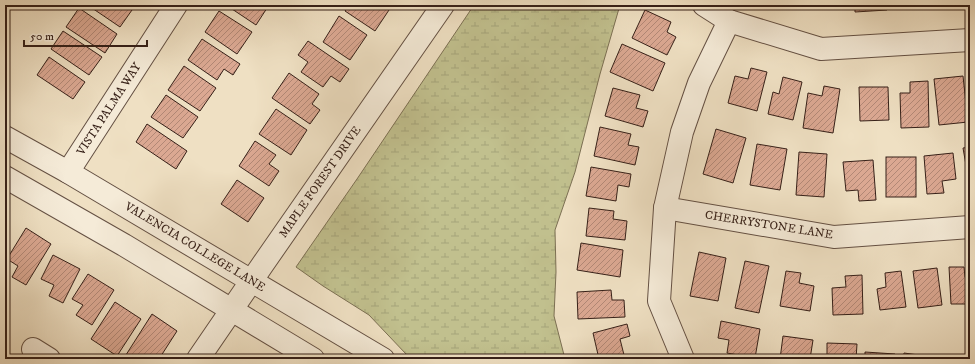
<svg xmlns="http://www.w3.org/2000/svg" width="975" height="364" viewBox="0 0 975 364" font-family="'IM FELL DW Pica',serif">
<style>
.wetland{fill:url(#wetland-marsh);stroke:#7c7053}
.building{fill:url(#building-hatch);stroke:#362018}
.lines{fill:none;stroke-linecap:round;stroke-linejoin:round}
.minor-casing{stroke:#645043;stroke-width:24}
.minor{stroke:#f5ebd8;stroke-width:22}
.labels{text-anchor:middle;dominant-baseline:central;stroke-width:4;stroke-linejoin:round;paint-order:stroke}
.street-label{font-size:12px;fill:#362018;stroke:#f5ebd8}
</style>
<defs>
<pattern id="wetland-marsh" width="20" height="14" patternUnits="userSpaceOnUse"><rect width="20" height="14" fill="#c1c08e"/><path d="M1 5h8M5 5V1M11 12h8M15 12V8" fill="none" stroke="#a6a57a"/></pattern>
<pattern id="building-hatch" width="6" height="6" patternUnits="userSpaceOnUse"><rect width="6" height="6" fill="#dba892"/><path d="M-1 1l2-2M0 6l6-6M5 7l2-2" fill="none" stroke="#b28876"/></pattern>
</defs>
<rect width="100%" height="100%" fill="#efe0c3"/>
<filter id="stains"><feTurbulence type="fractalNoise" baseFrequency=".005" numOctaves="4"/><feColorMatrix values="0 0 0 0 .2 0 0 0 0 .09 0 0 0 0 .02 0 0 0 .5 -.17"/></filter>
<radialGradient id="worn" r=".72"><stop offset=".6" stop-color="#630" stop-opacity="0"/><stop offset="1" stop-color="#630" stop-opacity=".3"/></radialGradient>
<polygon class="wetland" points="474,5 620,5 600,74 575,172 555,230 556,272 554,316 564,355 561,359 413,359 406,354 369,315 323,286 296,267 357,179"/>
<g class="building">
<polygon points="89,5 125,5 132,10 120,27 89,6"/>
<polygon points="226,5 269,5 256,25"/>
<polygon points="349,5 389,5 391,7 375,31 345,11"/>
<polygon points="815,5 831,5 831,9"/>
<polygon points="855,5 886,5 887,10 855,12"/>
<polygon points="910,5 928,5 928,6 910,8"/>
<polygon points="79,8 117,34 105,53 66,27"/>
<polygon points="645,10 671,22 667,32 676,37 667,55 632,38"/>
<polygon points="219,11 252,32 237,54 205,32"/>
<polygon points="339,16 367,35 350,60 323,42"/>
<polygon points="63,31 102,57 89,75 51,49"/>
<polygon points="202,39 240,64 233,75 224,69 217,80 188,60"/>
<polygon points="308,41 349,69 340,82 331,76 323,87 301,72 308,62 298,55"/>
<polygon points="622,44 665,63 653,91 610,72"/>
<polygon points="49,57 85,82 73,99 37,75"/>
<polygon points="184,66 216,88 200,111 168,90"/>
<polygon points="751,68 767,72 757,111 728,103 735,76 748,79"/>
<polygon points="289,73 319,94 312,104 320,110 310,124 272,98"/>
<polygon points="963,76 968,122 939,125 934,79"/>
<polygon points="783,77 802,82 793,120 768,114 773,92 779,94"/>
<polygon points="928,81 929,127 901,128 900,93 910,93 910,82"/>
<polygon points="824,86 840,89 833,133 803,128 808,93 822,96"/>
<polygon points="859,87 888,87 889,120 860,121"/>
<polygon points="613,88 640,95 636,108 648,111 643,127 605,116"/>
<polygon points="166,95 198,117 183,138 151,117"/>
<polygon points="276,109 307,130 291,155 259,134"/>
<polygon points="147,124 187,151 176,169 136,142"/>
<polygon points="600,127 631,134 628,145 639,147 635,165 594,156"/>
<polygon points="716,129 746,138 733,183 703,174"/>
<polygon points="255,141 276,155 269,164 279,171 269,186 239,166"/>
<polygon points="757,144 787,149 780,190 750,185"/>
<polygon points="970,147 970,188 963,148"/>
<polygon points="799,152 827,154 824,197 796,195"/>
<polygon points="953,153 956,179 942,181 944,193 927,194 924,156"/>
<rect x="886" y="157" width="30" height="40"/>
<polygon points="873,160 876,200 859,201 858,190 846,191 843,162"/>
<polygon points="591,167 631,174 629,187 618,185 616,201 586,196"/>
<polygon points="237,180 264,198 248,222 221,204"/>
<polygon points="589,208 614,211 613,219 627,221 625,240 586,236"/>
<polygon points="26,228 51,244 26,285 12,277 18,266 7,259"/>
<polygon points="581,243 623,250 620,277 577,270"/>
<polygon points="699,252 726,258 718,301 690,296"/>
<polygon points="53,255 80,269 63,303 49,296 54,285 41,279"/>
<polygon points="745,261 769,266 759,313 735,308"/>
<polygon points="949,267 964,267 965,277 970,277 970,304 951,304"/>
<polygon points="937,268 942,305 918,308 913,271"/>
<polygon points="786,271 801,273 799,283 814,286 810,311 780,306"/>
<polygon points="901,271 906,307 880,310 877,289 886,287 885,273"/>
<polygon points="88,274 114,290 92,325 76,315 83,305 72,299"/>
<polygon points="862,275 863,314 833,315 832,288 846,287 845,276"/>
<polygon points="611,290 612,300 624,300 625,317 578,319 577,292"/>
<polygon points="115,302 141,319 117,356 91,339"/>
<polygon points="152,314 177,331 159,359 126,359 124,358"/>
<polygon points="721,321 760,329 755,358 727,353 729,340 718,338"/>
<polygon points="627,324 630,336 620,339 624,355 609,359 599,359 593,333"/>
<polygon points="783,336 813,340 810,359 780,359"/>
<polygon points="827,343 857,344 856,359 827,359"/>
<polygon points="865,352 895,354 895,359 865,359"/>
<polygon points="904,353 933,357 933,359 903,359"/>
<polygon points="939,356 969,358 969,359 939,359"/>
</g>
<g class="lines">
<g class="minor-casing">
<g id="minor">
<polyline points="704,5 729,21 821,49 970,40"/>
<polyline points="5,137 68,172 383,359"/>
<polyline points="68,172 176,5"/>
<polyline points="5,177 124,245 313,359"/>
<polyline points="665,208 834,237 970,227"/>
<polyline points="33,349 49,359"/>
<polyline points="198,359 263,264 443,5"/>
<polyline points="683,359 659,301 665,208 682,132 699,83 729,21"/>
</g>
</g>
<use href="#minor" class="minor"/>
</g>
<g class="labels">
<g class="street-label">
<text transform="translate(109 109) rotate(-57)">VISTA PALMA WAY</text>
<text transform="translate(320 182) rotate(-55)">MAPLE FOREST DRIVE</text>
<text transform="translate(769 225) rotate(9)">CHERRYSTONE LANE</text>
<text transform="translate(195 247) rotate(31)">VALENCIA COLLEGE LANE</text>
</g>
</g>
<rect width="975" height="364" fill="none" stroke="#efe0c3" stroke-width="20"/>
<rect x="6" y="6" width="963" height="352" fill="none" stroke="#362018" stroke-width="2"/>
<rect x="10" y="10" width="955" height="344" fill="none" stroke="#362018"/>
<path d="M24 40v6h123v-6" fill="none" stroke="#362018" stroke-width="2"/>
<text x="30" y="40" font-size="12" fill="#362018" stroke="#f5ebd8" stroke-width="3" paint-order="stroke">50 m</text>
<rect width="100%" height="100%" filter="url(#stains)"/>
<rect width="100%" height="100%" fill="url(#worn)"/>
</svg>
